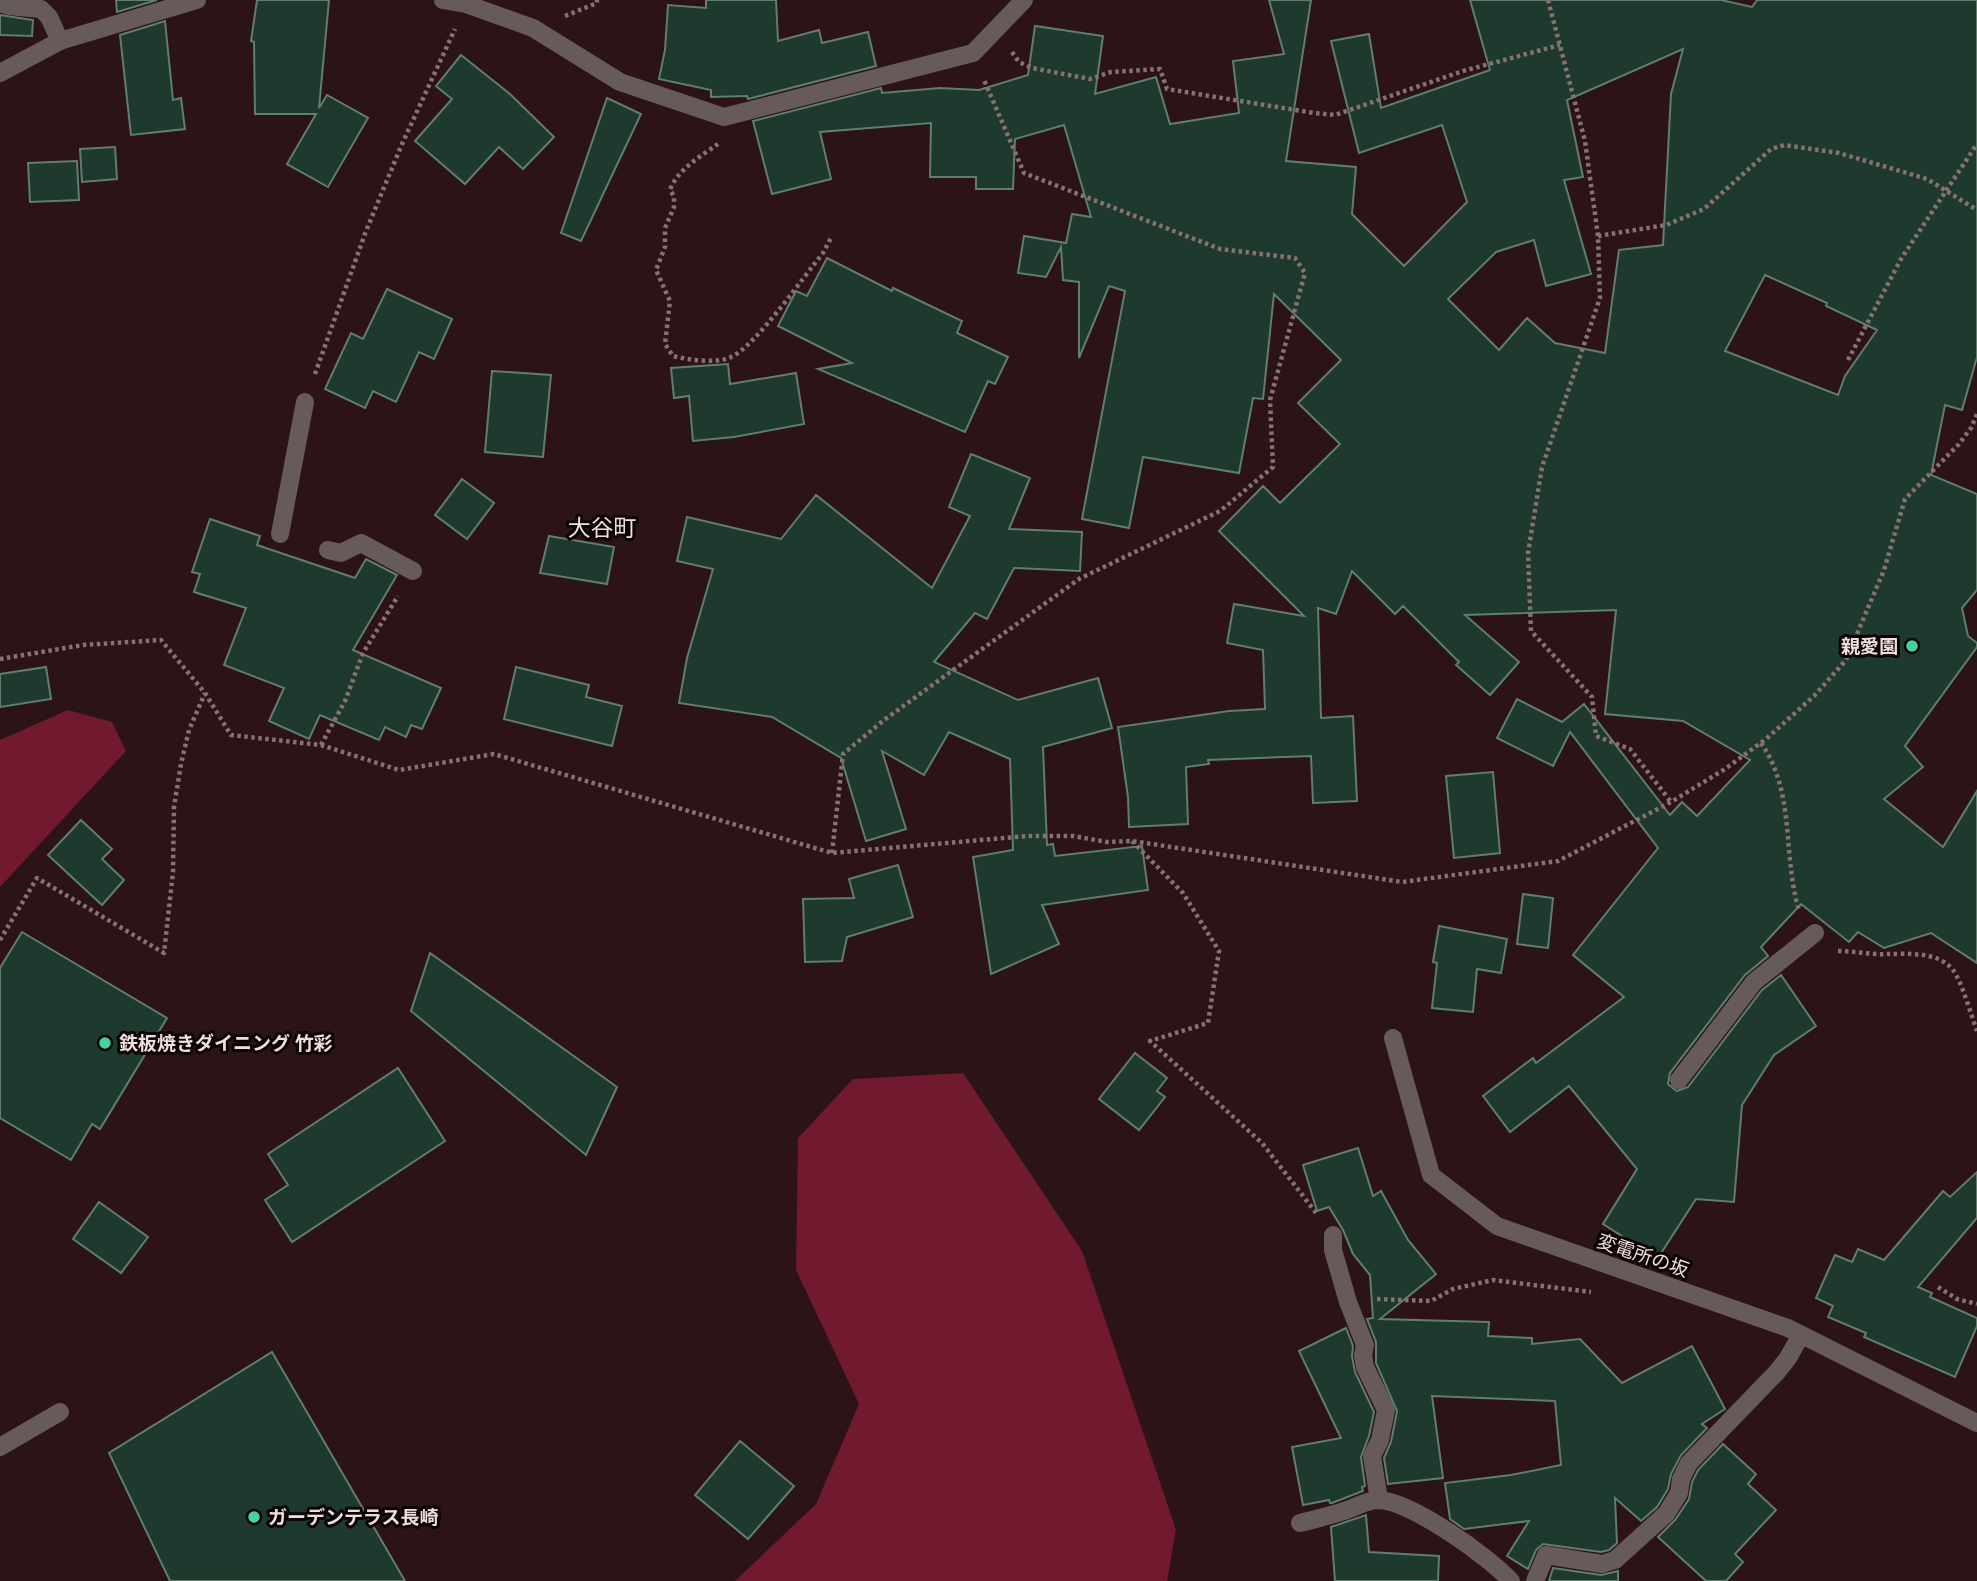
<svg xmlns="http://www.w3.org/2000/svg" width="1977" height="1581" viewBox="0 0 1977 1581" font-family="'IBM Plex Sans','Noto Sans JP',sans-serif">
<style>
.forest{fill:#71192e}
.building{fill:#1e392e;stroke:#607d70;stroke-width:2;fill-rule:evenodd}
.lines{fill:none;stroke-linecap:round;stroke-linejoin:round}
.path{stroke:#867173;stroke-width:4.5;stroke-dasharray:3.5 3.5;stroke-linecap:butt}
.service{stroke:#675a5b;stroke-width:18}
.minor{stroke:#675a5b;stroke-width:18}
.poi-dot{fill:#41d4a1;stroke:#0d0405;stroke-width:2.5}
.labels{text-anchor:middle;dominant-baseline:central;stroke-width:6;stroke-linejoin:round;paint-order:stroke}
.poi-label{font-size:19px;font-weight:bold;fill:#efdedf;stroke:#0d0405;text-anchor:start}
.street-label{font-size:19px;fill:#efdedf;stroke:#0d0405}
.quarter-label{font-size:23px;fill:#efdedf;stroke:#0d0405}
</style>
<rect width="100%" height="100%" fill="#2b1317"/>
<g class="forest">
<polygon points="68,710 112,722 126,751 0,887 0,740"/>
<polygon points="963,1073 1082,1251 1176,1530 1167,1581 735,1581 816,1504 859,1404 796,1270 798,1138 853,1079"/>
</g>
<g class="building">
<polygon points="116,0 157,0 117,12"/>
<polygon points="257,0 329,0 319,108 327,95 368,118 328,187 287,164 316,114 255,114 254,42 251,41"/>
<polygon points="706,0 776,0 778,41 819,30 822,43 868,32 876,66 748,99 747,96 711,97 711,90 659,79 665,50 668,5 706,8"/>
<path d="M 1269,0 L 1311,0 L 1286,161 L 1356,167 L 1352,214 L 1404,266 L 1467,202 L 1442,125 L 1359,153 L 1331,41 L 1369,34 L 1381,108 L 1490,70 L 1470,0 L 1721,0 L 1752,7 L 1757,0 L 1977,0 L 1977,357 L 1962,410 L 1945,405 L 1931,475 L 1977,494 L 1977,590 L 1962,608 L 1968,636 L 1977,643 L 1977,647 L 1905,746 L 1923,767 L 1884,799 L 1943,847 L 1977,791 L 1977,963 L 1931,933 L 1884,948 L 1858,932 L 1849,942 L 1801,904 L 1761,947 L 1768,956 L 1745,975 L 1670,1073 L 1668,1084 L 1677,1091 L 1688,1087 L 1762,990 L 1781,975 L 1816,1026 L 1774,1055 L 1742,1105 L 1734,1202 L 1696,1199 L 1654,1264 L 1621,1243 L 1625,1238 L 1603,1224 L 1637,1169 L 1569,1086 L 1510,1132 L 1483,1096 L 1533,1058 L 1536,1063 L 1624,997 L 1573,955 L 1658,848 L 1570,732 L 1553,766 L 1497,738 L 1517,699 L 1562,722 L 1584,704 L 1670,815 L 1682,802 L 1697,816 L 1750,760 L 1683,721 L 1605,714 L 1616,610 L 1465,615 L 1519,662 L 1490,695 L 1456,665 L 1459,662 L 1403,606 L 1395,614 L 1352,571 L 1336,614 L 1318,608 L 1321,718 L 1353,716 L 1357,801 L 1313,803 L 1311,756 L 1208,760 L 1209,764 L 1186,767 L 1188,824 L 1129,827 L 1128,797 L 1118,727 L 1229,711 L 1265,709 L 1263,650 L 1227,643 L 1234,604 L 1304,616 L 1219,531 L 1263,486 L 1280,503 L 1340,444 L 1298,403 L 1341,360 L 1274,294 L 1263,399 L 1253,398 L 1239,473 L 1143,457 L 1129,528 L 1082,519 L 1125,291 L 1109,286 L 1079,358 L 1079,282 L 1063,280 L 1061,247 L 1046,277 L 1018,273 L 1024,236 L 1066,243 L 1072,214 L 1091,217 L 1064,125 L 1015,139 L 1013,189 L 976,189 L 976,177 L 930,177 L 931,123 L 820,132 L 831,179 L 772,194 L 753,121 L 881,88 L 882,93 L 940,88 L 979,90 L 1028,75 L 1035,26 L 1103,36 L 1095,94 L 1156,77 L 1170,124 L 1239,113 L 1233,61 L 1284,54 ZM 1683,49 L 1671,94 L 1663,245 L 1619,250 L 1605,353 L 1555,343 L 1527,318 L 1499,350 L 1448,299 L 1496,252 L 1534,240 L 1546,286 L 1591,274 L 1564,180 L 1583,177 L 1567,100 ZM 1765,275 L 1827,303 L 1826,306 L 1877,330 L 1845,376 L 1838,395 L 1725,351 Z"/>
<polygon points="0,15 33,20 32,36 0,35"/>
<polygon points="165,21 173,100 181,98 185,129 131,135 120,35"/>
<polygon points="461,55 510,94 554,137 523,169 499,147 465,184 415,141 452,99 436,86"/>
<polygon points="607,98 641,114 581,241 561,233"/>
<polygon points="115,147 117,179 82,182 80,149"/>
<polygon points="77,161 79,200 30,202 28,163"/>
<polygon points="827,258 892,291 893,288 962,321 957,333 1008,357 995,384 988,381 965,432 818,369 852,363 778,326 796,291 807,296"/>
<polygon points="387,289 452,319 434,359 419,352 396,402 373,391 365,408 325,389 351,333 363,339"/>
<polygon points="728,364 730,384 796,373 804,424 734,437 693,441 689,396 674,398 671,368"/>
<polygon points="492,371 551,375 543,457 485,452"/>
<polygon points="971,454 1030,478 1009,529 1082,532 1080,571 1014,568 987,619 975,613 934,662 1018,700 1098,678 1112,728 1043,747 1047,845 1053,844 1055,856 1142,846 1148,890 1042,905 1059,944 991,974 973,857 1013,850 1010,759 949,732 924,775 882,751 906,829 866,841 841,758 772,717 679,703 687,658 713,569 677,561 687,517 781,539 816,495 932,588 970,516 949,507"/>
<polygon points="462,479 494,503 467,539 435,515"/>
<polygon points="210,519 260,536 257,545 355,578 366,559 397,575 353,650 441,688 422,729 411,725 406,737 385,727 379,740 320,715 309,739 269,721 284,688 224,665 246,608 194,592 200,574 192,572"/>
<polygon points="549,536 614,547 607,584 540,573"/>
<polygon points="46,667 51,699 0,707 0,674"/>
<polygon points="516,667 589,685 586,697 622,706 612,746 504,719"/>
<polygon points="1493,772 1500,853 1454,858 1446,776"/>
<polygon points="81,820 112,849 102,859 124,880 102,905 48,855"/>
<polygon points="898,865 913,917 847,937 842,961 805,962 803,899 854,898 849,879"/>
<polygon points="1523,894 1553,898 1548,948 1517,944"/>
<polygon points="1439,926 1507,939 1501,973 1477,969 1473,1012 1432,1008 1437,963 1433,962"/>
<polygon points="22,932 167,1018 100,1129 92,1124 71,1160 0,1118 0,968"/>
<polygon points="430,953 617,1087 586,1155 411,1011"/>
<polygon points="1135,1053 1167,1078 1157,1091 1165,1097 1139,1130 1099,1099"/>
<polygon points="398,1068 445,1141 292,1242 265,1200 288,1185 268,1154"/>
<polygon points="1358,1148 1373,1196 1381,1191 1408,1240 1436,1274 1380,1319 1489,1322 1488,1336 1532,1338 1532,1344 1580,1339 1622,1383 1692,1346 1725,1409 1702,1424 1707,1428 1681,1455 1671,1474 1668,1489 1657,1507 1641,1521 1615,1498 1617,1543 1609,1550 1601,1552 1543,1544 1536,1550 1528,1569 1507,1556 1529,1521 1464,1529 1450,1519 1445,1483 1511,1475 1561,1465 1555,1401 1432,1396 1443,1478 1388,1484 1384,1458 1391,1442 1397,1411 1376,1363 1376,1342 1367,1319 1373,1318 1370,1275 1353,1254 1343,1230 1329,1207 1317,1211 1303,1165"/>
<polygon points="1977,1172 1977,1218 1918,1287 1932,1293 1930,1297 1977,1318 1977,1326 1955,1377 1864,1337 1866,1333 1828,1317 1833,1306 1816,1298 1835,1255 1852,1262 1858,1249 1884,1260 1943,1191 1950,1197"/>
<polygon points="99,1202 148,1237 121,1273 73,1239"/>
<polygon points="1346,1328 1353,1346 1352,1356 1355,1372 1374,1412 1369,1436 1361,1457 1365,1486 1362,1487 1363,1491 1332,1503 1330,1503 1329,1500 1303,1505 1292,1447 1341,1438 1299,1351"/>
<polygon points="272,1352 405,1581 170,1581 109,1453"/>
<polygon points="740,1441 794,1486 748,1539 695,1495"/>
<polygon points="1723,1444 1756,1474 1748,1484 1776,1510 1735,1554 1743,1562 1726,1581 1706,1581 1658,1537 1675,1520 1689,1499 1692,1482 1698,1470"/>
<polygon points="1366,1515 1369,1552 1439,1556 1438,1581 1335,1581 1331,1527"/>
<polygon points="1553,1568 1601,1575 1618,1571 1618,1581 1549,1581"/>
</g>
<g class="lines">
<g class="path">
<polyline points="1548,0 1585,141 1598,236 1600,298 1542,467 1528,553 1531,631 1592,697 1596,736 1630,749 1671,802"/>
<polyline points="565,16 597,3 597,0"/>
<polyline points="1012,52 1019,62 1032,68 1090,79 1111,72 1160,69 1167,89 1314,113 1335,115 1463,71 1560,45"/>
<path d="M 718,144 C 701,156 677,170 670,190 L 674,196 L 674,207 L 665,228 L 665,247 L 656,270 L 670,301 L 665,344 L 673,356 C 689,360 716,364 731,357 C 755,347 804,276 823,253 L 831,238"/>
<polyline points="1598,236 1666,225 1704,209 1771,149 1784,145 1839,153 1927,179 1977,210"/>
<polyline points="1848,360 1901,259 1977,144"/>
<polyline points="315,374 366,231 402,144 455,29"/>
<polyline points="0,659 83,645 161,640 205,693 231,735 321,745 399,770 494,754 832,853 1027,836 1073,836 1107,842 1132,841 1402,882 1558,861 1671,802 1725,769 1766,739 1814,696 1846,660 1884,570 1905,499 1959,444 1971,428 1977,414"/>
<path d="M 1761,743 C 1796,793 1782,855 1799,910"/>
<polyline points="321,745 345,701 363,653 398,596"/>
<polyline points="1132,841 1183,893 1219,951 1208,1023 1150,1041 1262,1143 1317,1214"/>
<polyline points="832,853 843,754 884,720 1079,579 1220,511 1273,467 1270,400 1305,273 1295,258 1220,249 1024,173 984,80"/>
<polyline points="0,940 37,878 164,953 173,872 174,807 181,764 189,730 205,693"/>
<path d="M 1838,951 C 1854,951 1871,955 1887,954 C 1908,954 1938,951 1953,970 C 1962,982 1971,1015 1977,1031"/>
<polyline points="1938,1287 1957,1299 1977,1304"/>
<polyline points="1377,1299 1431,1301 1453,1289 1493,1280 1591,1292"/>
</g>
<g class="service">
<polyline points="0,3 9,6 41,9 49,17 60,41"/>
<polyline points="280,534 305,402"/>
<polyline points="328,550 341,553 361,543 413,571"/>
<polyline points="0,1447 60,1412"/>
</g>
<g class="minor">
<polyline points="443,0 466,4 533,28 620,82 724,117 973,53 1024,0"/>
<polyline points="0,73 60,41 197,0"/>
<polyline points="1393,1038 1431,1175 1497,1226 1788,1328 1977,1423"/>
<polyline points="1679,1080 1754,982 1815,933"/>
<polyline points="1333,1235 1333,1250 1348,1302 1365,1345 1363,1355 1365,1367 1386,1410 1380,1440 1372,1456 1379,1500"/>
<path d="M 1300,1523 C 1316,1519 1332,1515 1347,1510 C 1357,1507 1367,1500 1378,1500 C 1411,1501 1488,1556 1511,1581"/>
<polyline points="1535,1581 1546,1555 1602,1564 1615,1560 1666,1514 1679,1493 1681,1479 1689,1463 1777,1372 1788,1358 1801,1335"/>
</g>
</g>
<g class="poi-dot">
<circle cx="1912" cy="646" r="7"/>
<circle cx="105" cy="1043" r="7"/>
<circle cx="254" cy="1517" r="7"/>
</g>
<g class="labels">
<g class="poi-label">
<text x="1898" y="646" text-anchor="end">親愛園</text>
<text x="119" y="1043">鉄板焼きダイニング 竹彩</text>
<text x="268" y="1517">ガーデンテラス長崎</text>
</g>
<g class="street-label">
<text transform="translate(1643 1255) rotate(19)">変電所の坂</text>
</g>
<g class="quarter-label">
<text x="602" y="527">大谷町</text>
</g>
</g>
</svg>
